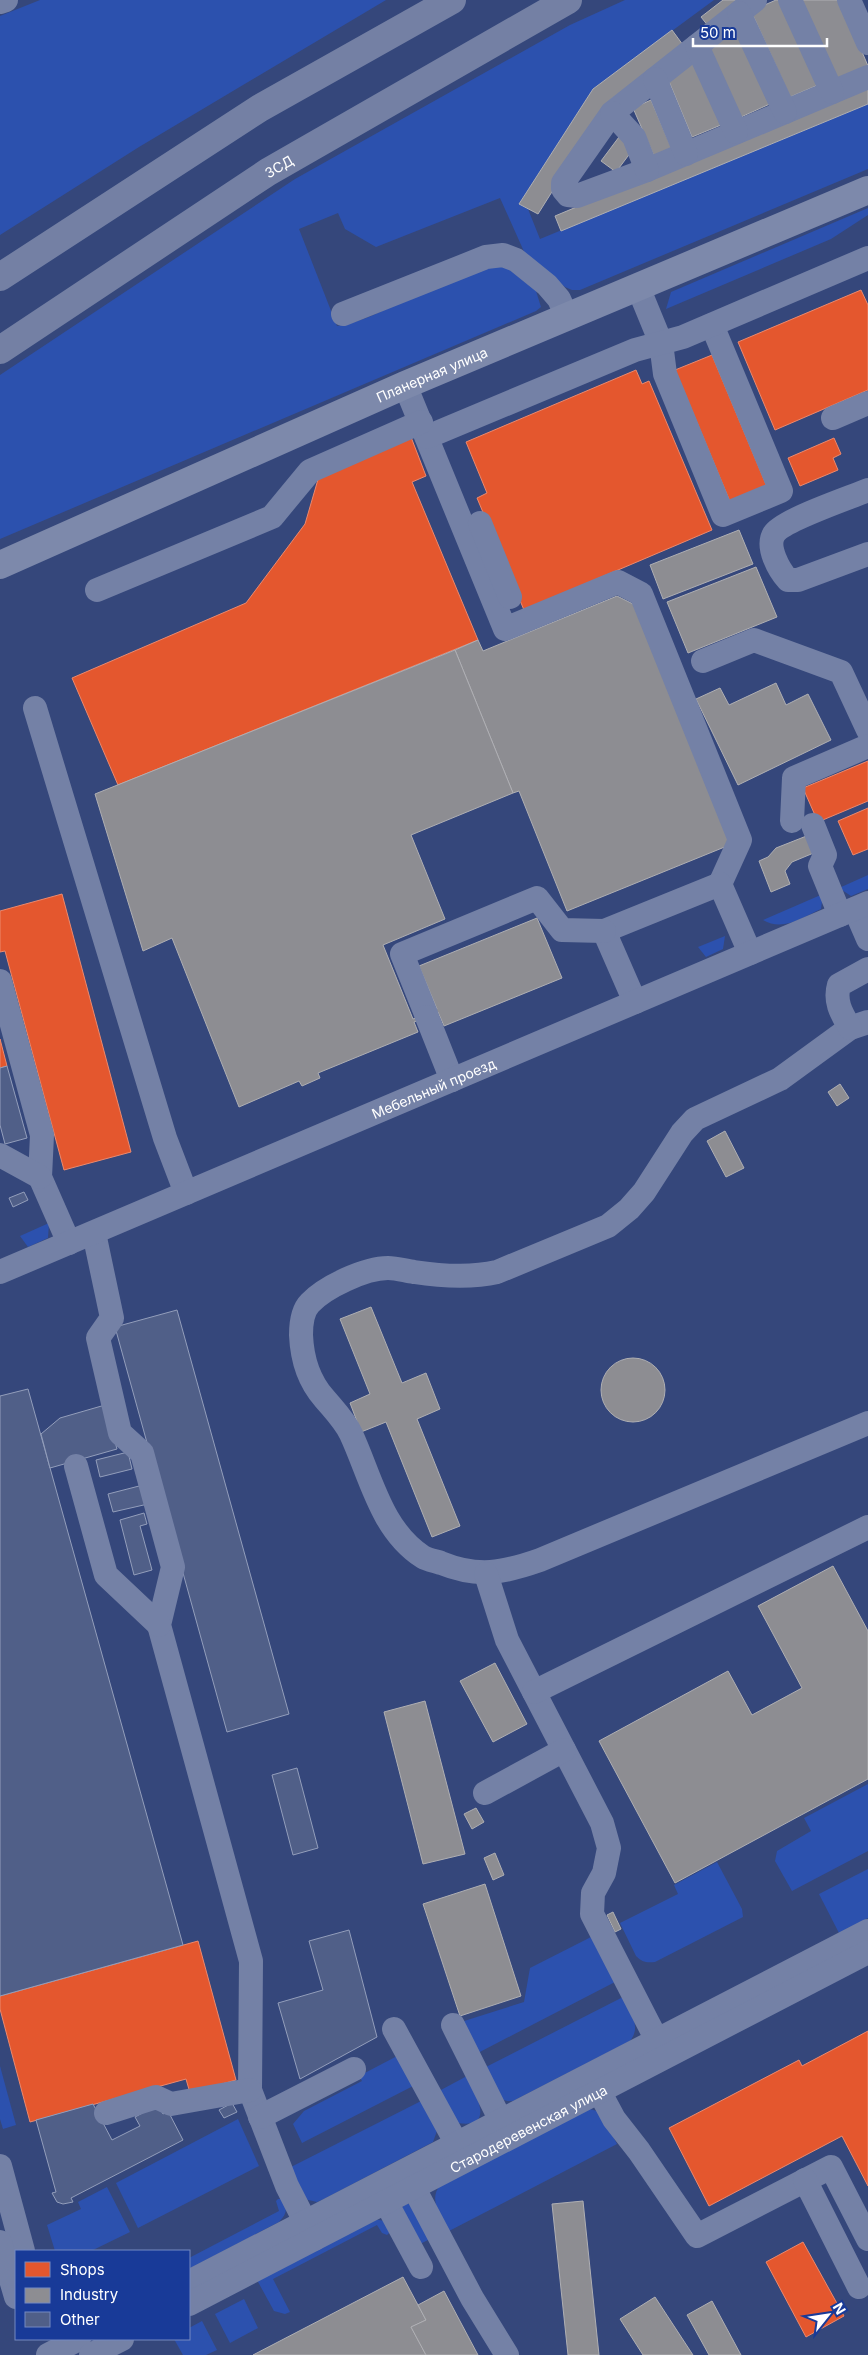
<svg xmlns="http://www.w3.org/2000/svg" width="868" height="2355" viewBox="0 0 868 2355" font-family="Inter,sans-serif">
<style>
.green{fill:#2c51ae}
.shops{fill:#e4572e;stroke:#ec896d}
.industry{fill:#8d8d92;stroke:#afafb3}
.building{fill:#505f88;stroke:#939ebb}
.lines{fill:none;stroke-linecap:round;stroke-linejoin:round}
.minor{stroke:#7481a6;stroke-width:24}
.major{stroke:#7d89ab;stroke-width:28}
.highway{stroke:#7480a4;stroke-width:28}
.labels{text-anchor:middle;dominant-baseline:central;stroke-width:5;stroke-linejoin:round;paint-order:stroke}
.street-label{font-size:14px;fill:#fff;stroke:#183a98}
</style>
<rect width="100%" height="100%" fill="#35477b"/>
<g class="green">
<polygon points="40,0 386,0 139,147 0,235 0,16"/>
<path d="M 625,0 L 714,0 L 593,89 L 519,204 L 528,209 L 540,239 L 868,104 L 868,169 L 580,290 L 572,290 L 565,287 L 526,256 L 500,198 L 376,247 L 345,229 L 338,213 L 299,229 L 337,326 C 362,322 380,312 402,301 C 428,287 476,267 504,265 L 536,291 L 541,307 L 536,311 L 0,539 L 0,375 L 295,179 L 570,25 Z"/>
<polygon points="868,208 868,215 831,239 666,309 671,292"/>
<polygon points="868,875 868,889 851,896 839,888"/>
<path d="M 823,894 L 821,909 C 803,917 783,932 763,920 Z"/>
<polygon points="725,936 723,949 706,957 698,947"/>
<polygon points="49,1223 48,1238 28,1247 20,1236"/>
<polygon points="868,1784 868,1851 792,1891 775,1861 777,1851 811,1831 804,1818"/>
<path d="M 717,1862 L 742,1909 L 743,1917 L 655,1962 C 646,1963 642,1962 636,1956 L 620,1923 L 678,1894 L 674,1885 Z"/>
<polygon points="868,1869 868,1918 839,1933 819,1894"/>
<polygon points="593,1936 615,1982 474,2055 461,2022 524,2002 530,1968"/>
<path d="M 623,1997 C 630,2012 642,2026 630,2041 L 513,2101 C 495,2103 490,2084 482,2069 Z"/>
<polygon points="401,2054 417,2084 302,2143 293,2124 304,2111 362,2081 359,2076"/>
<polygon points="0,2066 16,2125 3,2129 0,2119"/>
<path d="M 467,2076 C 475,2093 497,2129 458,2123 L 439,2091 Z"/>
<polygon points="425,2099 438,2128 433,2142 324,2199 317,2202 304,2199 289,2168"/>
<path d="M 590,2109 L 600,2112 L 617,2144 L 449,2231 C 441,2215 428,2201 440,2185 Z"/>
<polygon points="238,2119 259,2166 138,2228 116,2183"/>
<polygon points="107,2187 130,2232 91,2251 55,2251 47,2225 81,2209 78,2202"/>
<path d="M 278,2199 L 282,2199 C 288,2208 287,2214 279,2222 L 189,2269 L 189,2258 L 279,2211 L 276,2201 Z"/>
<polygon points="405,2204 410,2204 432,2238 418,2245 402,2208"/>
<polygon points="373,2219 385,2221 390,2232 387,2235 382,2233 377,2225 273,2279 290,2312 285,2314 274,2311 257,2280"/>
<polygon points="244,2299 258,2328 230,2343 215,2314"/>
<polygon points="202,2321 217,2350 206,2355 183,2355 174,2339 189,2339 189,2328"/>
</g>
<g class="shops">
<polygon points="861,290 868,305 868,390 775,430 738,342"/>
<polygon points="712,355 768,489 731,504 675,370"/>
<polygon points="636,370 642,384 649,381 712,530 524,610 477,498 487,493 466,442"/>
<polygon points="411,437 426,476 412,482 478,640 118,785 72,678 246,603 305,524 319,476"/>
<polygon points="834,438 841,454 833,458 838,470 800,486 788,458"/>
<polygon points="868,761 868,801 818,822 803,788"/>
<polygon points="868,808 868,849 853,855 838,821"/>
<polygon points="62,894 131,1152 64,1170 5,951 0,952 0,911"/>
<polygon points="0,1039 7,1066 0,1068"/>
<polygon points="198,1941 236,2080 190,2093 186,2079 30,2122 0,2009 0,1996"/>
<polygon points="868,2031 868,2186 842,2136 709,2206 669,2128 799,2060 802,2066"/>
<polygon points="803,2242 844,2316 806,2337 766,2262"/>
</g>
<g class="industry">
<polygon points="723,0 743,0 709,27 701,17"/>
<polygon points="776,0 780,0 818,85 790,97 751,11"/>
<polygon points="800,0 840,0 868,66 837,80"/>
<polygon points="735,23 772,103 741,117 707,44"/>
<polygon points="672,30 683,45 609,101 538,214 519,204 593,89"/>
<polygon points="694,63 721,125 692,137 668,79"/>
<polygon points="868,85 868,104 561,231 555,216"/>
<polygon points="651,100 672,149 654,156 633,108"/>
<polygon points="619,137 634,148 616,172 601,161"/>
<polygon points="739,530 753,564 663,599 650,565"/>
<polygon points="756,567 777,617 688,653 667,602"/>
<polygon points="617,596 635,605 732,844 567,911 519,791 513,793 455,650 478,640 483,651"/>
<polygon points="455,650 513,793 411,835 445,919 383,945 413,1019 437,1009 419,966 537,918 562,978 444,1026 438,1012 414,1022 418,1032 318,1073 320,1078 302,1086 299,1081 239,1107 172,938 143,951 95,794"/>
<polygon points="776,683 786,705 808,694 831,740 738,785 696,699 720,688 729,705"/>
<polygon points="809,835 816,852 792,862 785,871 790,884 771,892 759,861 768,857 776,848"/>
<polygon points="840,1084 849,1098 837,1106 828,1092"/>
<polygon points="725,1131 744,1168 726,1177 707,1141"/>
<polygon points="371,1307 402,1383 426,1373 440,1409 417,1419 460,1526 432,1537 386,1422 361,1432 350,1403 370,1394 340,1319"/>
<circle cx="633" cy="1390" r="32"/>
<polygon points="833,1566 868,1631 868,1779 675,1883 599,1741 728,1671 752,1715 802,1688 758,1606"/>
<polygon points="495,1663 527,1724 493,1742 460,1681"/>
<polygon points="425,1701 465,1854 423,1864 384,1712"/>
<polygon points="476,1808 484,1822 472,1829 464,1814"/>
<polygon points="495,1853 504,1875 493,1880 484,1858"/>
<polygon points="485,1884 521,1996 460,2016 423,1904"/>
<polygon points="613,1912 621,1929 615,1932 607,1915"/>
<polygon points="583,2201 599,2355 568,2355 552,2204"/>
<polygon points="403,2277 426,2320 411,2327 426,2355 253,2355"/>
<polygon points="444,2291 478,2355 426,2355 411,2327 426,2320 418,2305"/>
<polygon points="655,2297 693,2355 643,2355 620,2319"/>
<polygon points="712,2301 741,2355 709,2355 687,2315"/>
</g>
<g class="building">
<polygon points="7,1066 27,1138 5,1144 0,1125 0,1068"/>
<polygon points="24,1192 28,1200 13,1207 9,1198"/>
<polygon points="177,1310 289,1714 227,1732 115,1327"/>
<polygon points="28,1389 183,1945 0,1996 0,1396"/>
<polygon points="105,1405 117,1449 50,1468 41,1434 60,1418"/>
<polygon points="128,1452 132,1469 100,1477 96,1460"/>
<polygon points="143,1485 148,1504 113,1512 108,1494"/>
<polygon points="144,1513 147,1524 140,1526 152,1570 134,1575 120,1520"/>
<polygon points="297,1768 318,1848 293,1855 272,1775"/>
<polygon points="349,1930 377,2037 300,2079 278,2003 323,1990 309,1941"/>
<polygon points="232,2103 237,2112 224,2118 219,2110"/>
<polygon points="93,2104 112,2140 140,2126 135,2117 158,2105 163,2114 168,2111 183,2140 71,2198 73,2202 63,2204 57,2202 52,2193 56,2192 36,2120"/>
</g>
<g class="lines">
<g class="minor">
<polyline points="755,0 612,113 563,183 563,189 568,195 577,196 647,170 868,77"/>
<polyline points="790,0 832,92"/>
<polyline points="849,0 868,43"/>
<polyline points="0,2 6,0"/>
<polyline points="739,13 785,112"/>
<polyline points="697,46 736,132"/>
<polyline points="655,79 686,154"/>
<polyline points="612,113 634,137 647,170"/>
<polyline points="638,287 661,343 665,374 723,515 781,491 712,325"/>
<polyline points="343,314 486,257 503,255 516,260 547,285 559,299 567,317"/>
<polyline points="405,385 505,629 618,582 641,594 740,840 720,884"/>
<polyline points="833,418 868,403"/>
<polyline points="427,437 635,350 683,337 868,258"/>
<path d="M 868,490 C 849,498 783,520 774,534 C 766,547 779,570 788,580 L 798,580 L 868,554"/>
<polyline points="480,523 510,597"/>
<polyline points="97,590 272,517 310,471 421,422"/>
<polyline points="703,661 754,640 841,672 868,730"/>
<polyline points="35,708 165,1138 186,1193"/>
<polyline points="792,821 794,778 868,746"/>
<polyline points="813,825 825,855 820,866 840,915"/>
<polyline points="855,909 868,939"/>
<polyline points="0,981 42,1135 40,1177 69,1243"/>
<polyline points="635,1002 604,931 720,884 750,953"/>
<polyline points="426,1014 402,954 537,898 562,930 604,931"/>
<polyline points="427,1017 452,1080"/>
<path d="M 868,1022 L 850,1028 L 780,1079 L 695,1119 L 682,1133 L 644,1192 L 629,1209 L 608,1226 L 497,1272 C 471,1278 441,1276 414,1272 C 406,1271 397,1268 388,1268 C 365,1268 325,1287 310,1303 C 302,1311 301,1325 301,1335 C 302,1358 309,1381 324,1398 C 334,1410 345,1421 351,1434 C 371,1477 381,1530 423,1557 C 428,1560 435,1561 441,1563 C 478,1578 503,1573 540,1560 L 868,1423"/>
<path d="M 850,1028 C 842,1014 834,1002 839,985 L 868,969"/>
<polyline points="0,1155 40,1177"/>
<polyline points="94,1233 112,1318 98,1338 120,1433 142,1453 173,1567 159,1625 251,1961 250,2090 287,2186 314,2239"/>
<path id="s1" d="M 0,1272 L 868,903"/>
<polyline points="76,1466 106,1575 159,1625"/>
<polyline points="486,1574 507,1640 602,1823 609,1848 604,1873 593,1893 592,1914 664,2054"/>
<polyline points="534,1692 868,1527"/>
<polyline points="485,1793 564,1750"/>
<polyline points="453,2025 508,2135"/>
<polyline points="394,2029 464,2157"/>
<polyline points="592,2078 614,2119 639,2151 697,2236 831,2167 868,2239"/>
<polyline points="106,2113 156,2097 171,2104 250,2090"/>
<polyline points="260,2117 354,2069"/>
<polyline points="0,2166 23,2251"/>
<polyline points="406,2173 472,2298 507,2355"/>
<polyline points="805,2180 859,2287"/>
<polyline points="379,2189 421,2267"/>
<polyline points="0,2242 16,2297"/>
<polyline points="189,2282 868,1931"/>
<path id="s2" d="M 189,2304 L 868,1952"/>
<polyline points="48,2355 79,2339"/>
<polyline points="91,2355 122,2339"/>
</g>
<path class="major" id="s3" d="M 0,565 L 405,385 L 868,190"/>
<g class="highway">
<polyline points="0,277 260,108 452,0"/>
<path id="s4" d="M 0,350 L 268,172 L 568,0"/>
</g>
</g>
<g class="labels">
<g class="street-label">
<text stroke="none"><textPath href="#s4" startOffset="334">ЗСД</textPath></text>
<text stroke="none"><textPath href="#s3" startOffset="472">Планерная улица</textPath></text>
<text stroke="none"><textPath href="#s1" startOffset="471">Мебельный проезд</textPath></text>
<text stroke="none"><textPath href="#s2" startOffset="382">Стародеревенская улица</textPath></text>
</g>
</g>
<rect x="15" y="2250" width="175" height="90" fill="#183a98" stroke="#7489c1"/>
<rect x="25" y="2262" width="25" height="15" fill="#e4572e" stroke="#7489c1"/>
<text x="60" y="2275" font-size="15" fill="#ffffff">Shops</text>
<rect x="25" y="2288" width="25" height="15" fill="#8d8d92" stroke="#7489c1"/>
<text x="60" y="2300" font-size="15" fill="#ffffff">Industry</text>
<rect x="25" y="2312" width="25" height="15" fill="#505f88" stroke="#7489c1"/>
<text x="60" y="2325" font-size="15" fill="#ffffff">Other</text>
<g transform="translate(828 2315) rotate(60)" stroke="#183a98" stroke-width="4" paint-order="stroke">
<path d="M0-4L9 19L0 12L-9 19Z" fill="#ffffff"/>
<text y="-8" font-size="14" font-weight="bold" text-anchor="middle" fill="#ffffff">N</text>
</g>
<path d="M693 38v8h134v-8" fill="none" stroke="#ffffff" stroke-width="2.5"/>
<text x="700" y="38" font-size="15" fill="#ffffff" stroke="#183a98" stroke-width="4" paint-order="stroke">50 m</text>
</svg>
